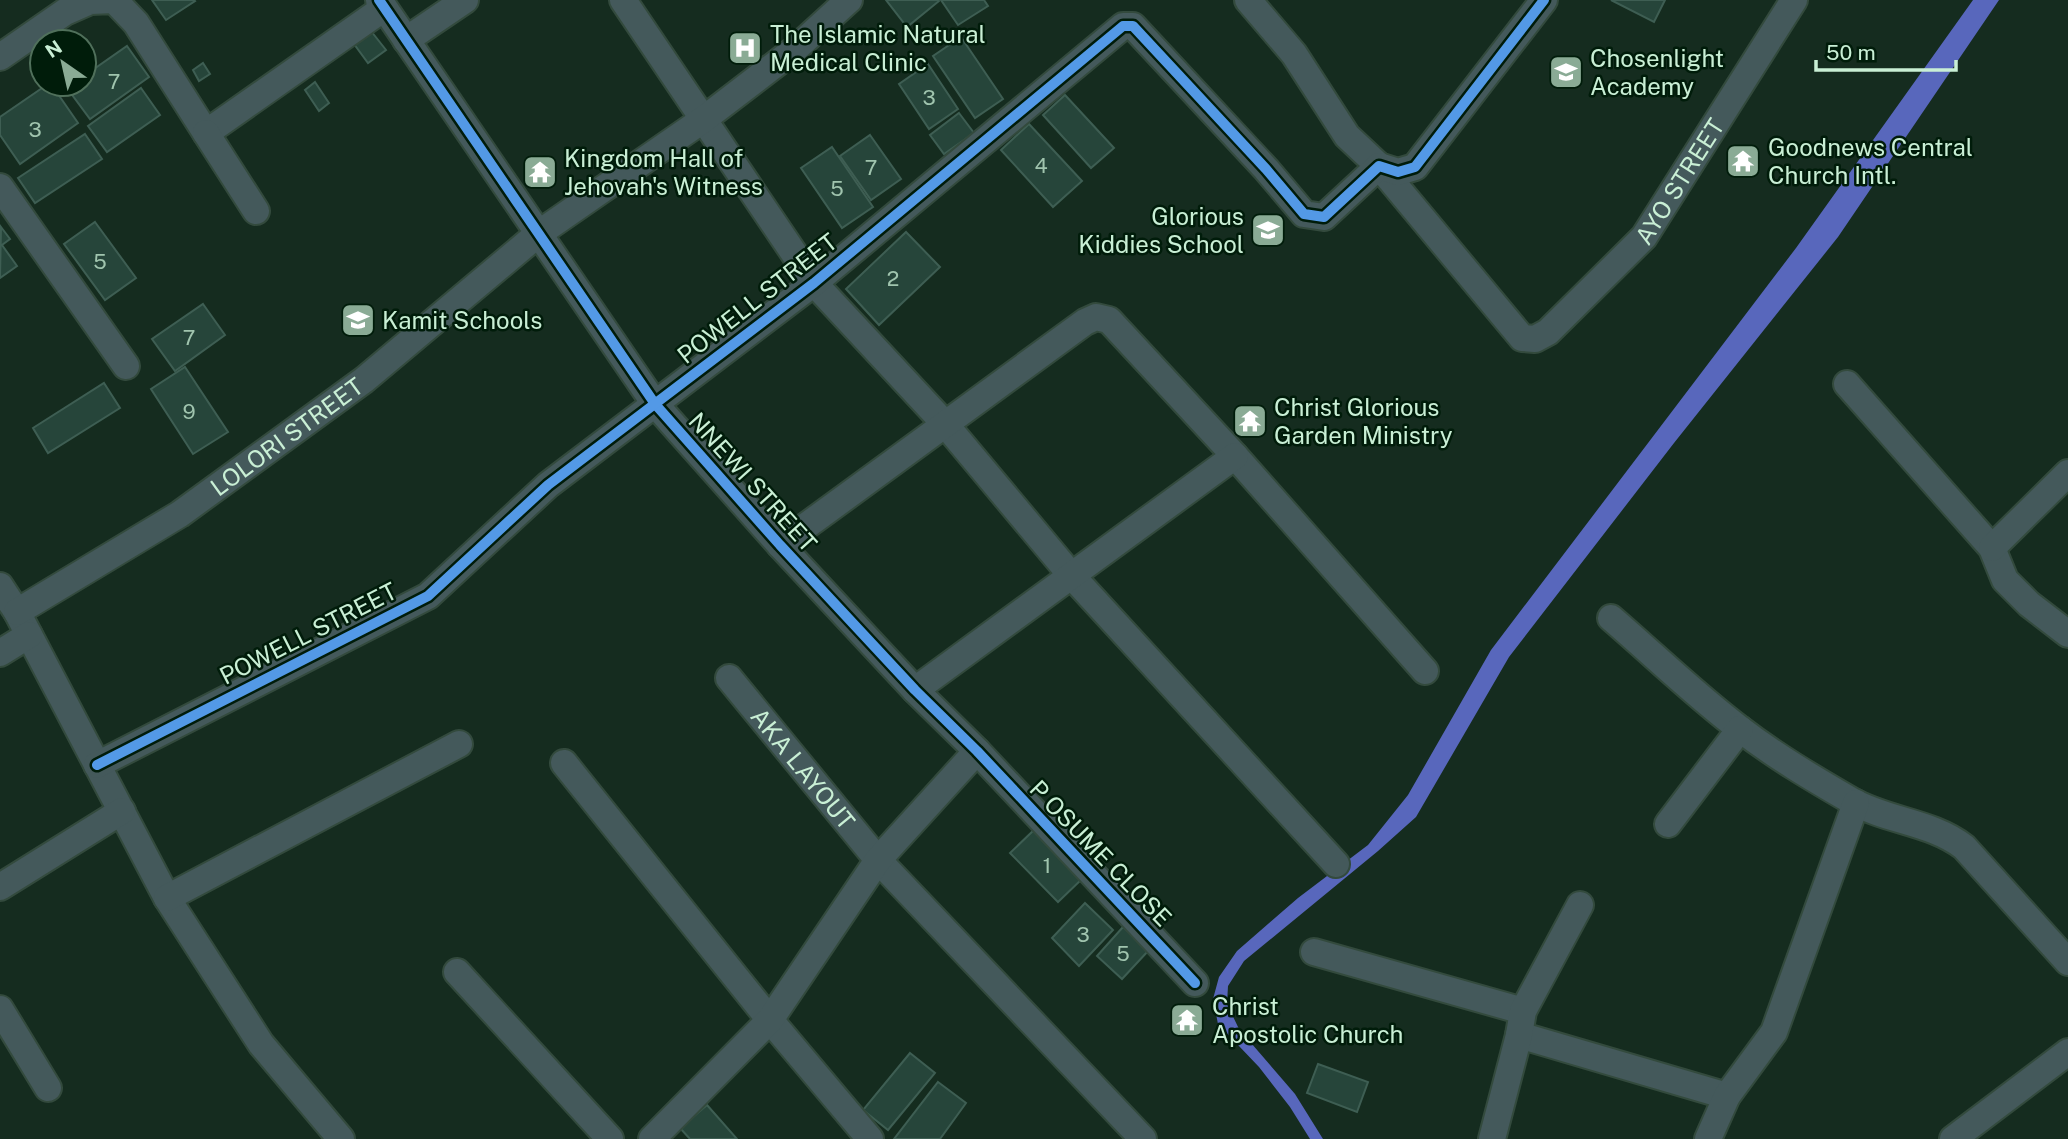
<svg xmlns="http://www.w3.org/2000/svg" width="2068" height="1139" viewBox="0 0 2068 1139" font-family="'Public Sans',sans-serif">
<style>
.water{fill:#5867bc}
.building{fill:#26453a;stroke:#3e5e53;stroke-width:2}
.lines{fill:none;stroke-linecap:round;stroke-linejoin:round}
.minor-casing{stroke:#334a3d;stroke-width:30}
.minor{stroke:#44595b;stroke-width:26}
.cycleway-casing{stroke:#001c0a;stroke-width:15}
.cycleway{stroke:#5399e6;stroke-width:10}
.labels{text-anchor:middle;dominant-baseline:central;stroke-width:5;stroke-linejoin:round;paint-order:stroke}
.number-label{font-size:21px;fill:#a0c4ae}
.poi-label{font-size:24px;fill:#c9efd5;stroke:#001c0a;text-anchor:start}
.street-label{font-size:24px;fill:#c9efd5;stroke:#001c0a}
</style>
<rect width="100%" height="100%" fill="#152c1f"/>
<polygon class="water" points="1973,0 1999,0 1838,237 1674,443 1509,657 1416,817 1378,851 1244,961 1228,986 1227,1004 1239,1029 1295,1094 1323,1139 1310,1139 1290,1107 1259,1067 1218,1024 1213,999 1219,977 1237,951 1298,898 1368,845 1408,795 1491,650 1796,248"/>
<g class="building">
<polygon points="152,0 194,0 195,1 166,20"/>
<polygon points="886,0 938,0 939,1 907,27"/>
<polygon points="941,0 984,0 988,6 958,25"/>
<polygon points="1611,0 1665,0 1654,22"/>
<polygon points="371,31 386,50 368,63 354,44"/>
<polygon points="961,37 1003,99 975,118 933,56"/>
<polygon points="127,46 149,77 90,119 67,88 73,84 84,84 84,76"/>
<polygon points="203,63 210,74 199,81 193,70"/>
<polygon points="928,64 958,109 929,129 899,84"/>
<polygon points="315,82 329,103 319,111 305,90"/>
<polygon points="48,84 51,84 78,123 20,164 0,135 0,117"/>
<polygon points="141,88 160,115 107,152 88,126"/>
<polygon points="1065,95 1114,148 1091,168 1043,115"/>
<polygon points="959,113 974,133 944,154 930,135"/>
<polygon points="1029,124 1082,181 1053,207 1001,150"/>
<polygon points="85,134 102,159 35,203 18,178"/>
<polygon points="870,135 901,179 871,200 840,156"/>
<polygon points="832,147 873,207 842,228 801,168"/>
<polygon points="95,222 136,278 105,300 64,244"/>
<polygon points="1,227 10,239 2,245 17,266 0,278"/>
<polygon points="906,232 940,267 879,325 846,289"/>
<polygon points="203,304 225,335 175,371 152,339"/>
<polygon points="185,367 228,432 193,454 151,389"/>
<polygon points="104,383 120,408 48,453 33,428"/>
<polygon points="1035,829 1083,878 1058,902 1010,853"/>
<polygon points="1085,903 1113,930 1079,966 1052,938"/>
<polygon points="1123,927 1149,950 1122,979 1097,956"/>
<polygon points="910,1053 935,1073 888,1130 863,1110"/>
<polygon points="1318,1064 1368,1082 1357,1112 1307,1093"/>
<polygon points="938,1082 966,1103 940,1139 894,1139"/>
<polygon points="707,1105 737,1139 690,1139 680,1128"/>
</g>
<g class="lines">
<g class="minor-casing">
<g id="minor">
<polyline points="379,0 655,404 780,545 915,690 977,751 1195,983"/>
<polyline points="623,0 814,283 945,424 1071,575 1336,864"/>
<path id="s1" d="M 1248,0 L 1294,54 L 1347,136 L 1379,166 L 1522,338 L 1535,339 L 1548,332 L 1644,237 L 1794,0"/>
<polyline points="406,40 465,0"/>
<polyline points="0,57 65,12 90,1 114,0 136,23 206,133 384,8"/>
<polyline points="206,133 256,211"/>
<polyline points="0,187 126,366"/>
<polyline points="1847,384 1992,548 2005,580 2029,604 2068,634"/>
<polyline points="780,545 1085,322 1096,317 1109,320 1235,456 1425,671"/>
<polyline points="1992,548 2068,473"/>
<polyline points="0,586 17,612 167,898 261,1044 341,1139"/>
<path id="s2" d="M 17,612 L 180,514 L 364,380 L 538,234 L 704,119 L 794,50 L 849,0"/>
<path d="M 1611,618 C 1654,655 1695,695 1740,729 C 1775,756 1814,779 1852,801 C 1887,821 1932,822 1964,847 L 2068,962"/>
<polyline points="0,653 29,635"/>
<path id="s3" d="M 729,678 L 878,860 L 1143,1139"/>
<polyline points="915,690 1235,456"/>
<polyline points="564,763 770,1020 870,1139"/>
<polyline points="97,765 428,596 548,485 814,283 1123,26 1133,26 1266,169 1304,214 1324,217 1379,166 1398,172 1415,167 1544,0"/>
<polyline points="1668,824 1740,729"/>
<polyline points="0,887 122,811"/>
<polyline points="167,898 459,744"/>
<polyline points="1314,952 1523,1011"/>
<polyline points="457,972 610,1139"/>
<polyline points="0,1009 48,1088"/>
<polyline points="1519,1035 1727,1096"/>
<polyline points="652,1139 770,1020 878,860 977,751"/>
<polyline points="1492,1139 1519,1035 1523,1011 1580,905"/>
<polyline points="1708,1139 1727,1096 1774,1032 1856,803"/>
<polyline points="1953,1139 2068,1052"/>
</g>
</g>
<use href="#minor" class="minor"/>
<g class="cycleway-casing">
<g id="cycleway">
<polyline points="379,0 655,404 780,545 915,690 977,751 1195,983"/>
<polyline points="97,765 428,596 548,485 814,283 1123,26 1133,26 1266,169 1304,214 1324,217 1379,166 1398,172 1415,167 1544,0"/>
</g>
</g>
<use href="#cycleway" class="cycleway"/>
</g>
<defs>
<g id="hospital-square" transform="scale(1.75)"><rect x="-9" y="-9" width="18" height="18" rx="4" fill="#8aab95" stroke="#001c0a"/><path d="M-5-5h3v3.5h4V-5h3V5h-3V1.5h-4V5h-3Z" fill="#fff"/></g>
<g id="school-square" transform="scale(1.75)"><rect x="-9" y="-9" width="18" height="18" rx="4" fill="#8aab95" stroke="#001c0a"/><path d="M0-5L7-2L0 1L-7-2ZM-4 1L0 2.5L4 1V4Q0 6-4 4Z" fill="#fff"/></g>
<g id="temple-square" transform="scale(1.75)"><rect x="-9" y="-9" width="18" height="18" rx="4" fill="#8aab95" stroke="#001c0a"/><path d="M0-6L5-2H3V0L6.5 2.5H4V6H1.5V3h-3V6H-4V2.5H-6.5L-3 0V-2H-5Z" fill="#fff"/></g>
</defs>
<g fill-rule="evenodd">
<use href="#hospital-square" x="745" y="48"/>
<use href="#school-square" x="1566" y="72"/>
<use href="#temple-square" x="1743" y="161"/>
<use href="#temple-square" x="540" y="172"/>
<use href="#school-square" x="1268" y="230"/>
<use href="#school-square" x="358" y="320"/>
<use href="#temple-square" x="1250" y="421"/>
<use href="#temple-square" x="1187" y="1020"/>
</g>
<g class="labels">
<g class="number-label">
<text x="114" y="81">7</text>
<text x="929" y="97">3</text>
<text x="35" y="129">3</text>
<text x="1041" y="165">4</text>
<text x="871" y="167">7</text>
<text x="837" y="188">5</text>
<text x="100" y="261">5</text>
<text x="893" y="278">2</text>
<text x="189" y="337">7</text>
<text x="189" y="411">9</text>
<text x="1047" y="865">1</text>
<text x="1083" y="934">3</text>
<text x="1123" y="953">5</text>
</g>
<g class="poi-label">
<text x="770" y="34">The Islamic Natural<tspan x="770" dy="28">Medical Clinic</tspan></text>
<text x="1590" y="58">Chosenlight<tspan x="1590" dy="28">Academy</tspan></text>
<text x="1768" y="147">Goodnews Central<tspan x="1768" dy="28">Church Intl.</tspan></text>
<text x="564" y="158">Kingdom Hall of<tspan x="564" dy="28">Jehovah's Witness</tspan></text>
<text x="1244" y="216" text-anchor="end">Glorious<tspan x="1244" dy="28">Kiddies School</tspan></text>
<text x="382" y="320">Kamit Schools</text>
<text x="1274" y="407">Christ Glorious<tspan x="1274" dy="28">Garden Ministry</tspan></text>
<text x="1212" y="1006">Christ<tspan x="1212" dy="28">Apostolic Church</tspan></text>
</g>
<g class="street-label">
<text stroke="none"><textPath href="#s1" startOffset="665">AYO STREET</textPath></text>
<text transform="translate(757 298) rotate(-38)">POWELL STREET</text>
<text stroke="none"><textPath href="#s2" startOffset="322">LOLORI STREET</textPath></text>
<text transform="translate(753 482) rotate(48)">NNEWI STREET</text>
<text transform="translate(308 633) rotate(-27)">POWELL STREET</text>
<text stroke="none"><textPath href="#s3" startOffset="117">AKA LAYOUT</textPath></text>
<text transform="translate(1101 853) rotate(46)">P OSUME CLOSE</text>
</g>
</g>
<g transform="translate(63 63) rotate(326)"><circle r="33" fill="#001c0a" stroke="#50705b" stroke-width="2"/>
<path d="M0-5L12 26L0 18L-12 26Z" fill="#8aab95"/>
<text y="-10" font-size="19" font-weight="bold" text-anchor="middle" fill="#c9efd5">N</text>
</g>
<path d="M1816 60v10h140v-10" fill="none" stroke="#c9efd5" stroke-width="3.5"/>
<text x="1826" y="60" font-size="21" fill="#c9efd5" stroke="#001c0a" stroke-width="5" paint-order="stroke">50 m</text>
</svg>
